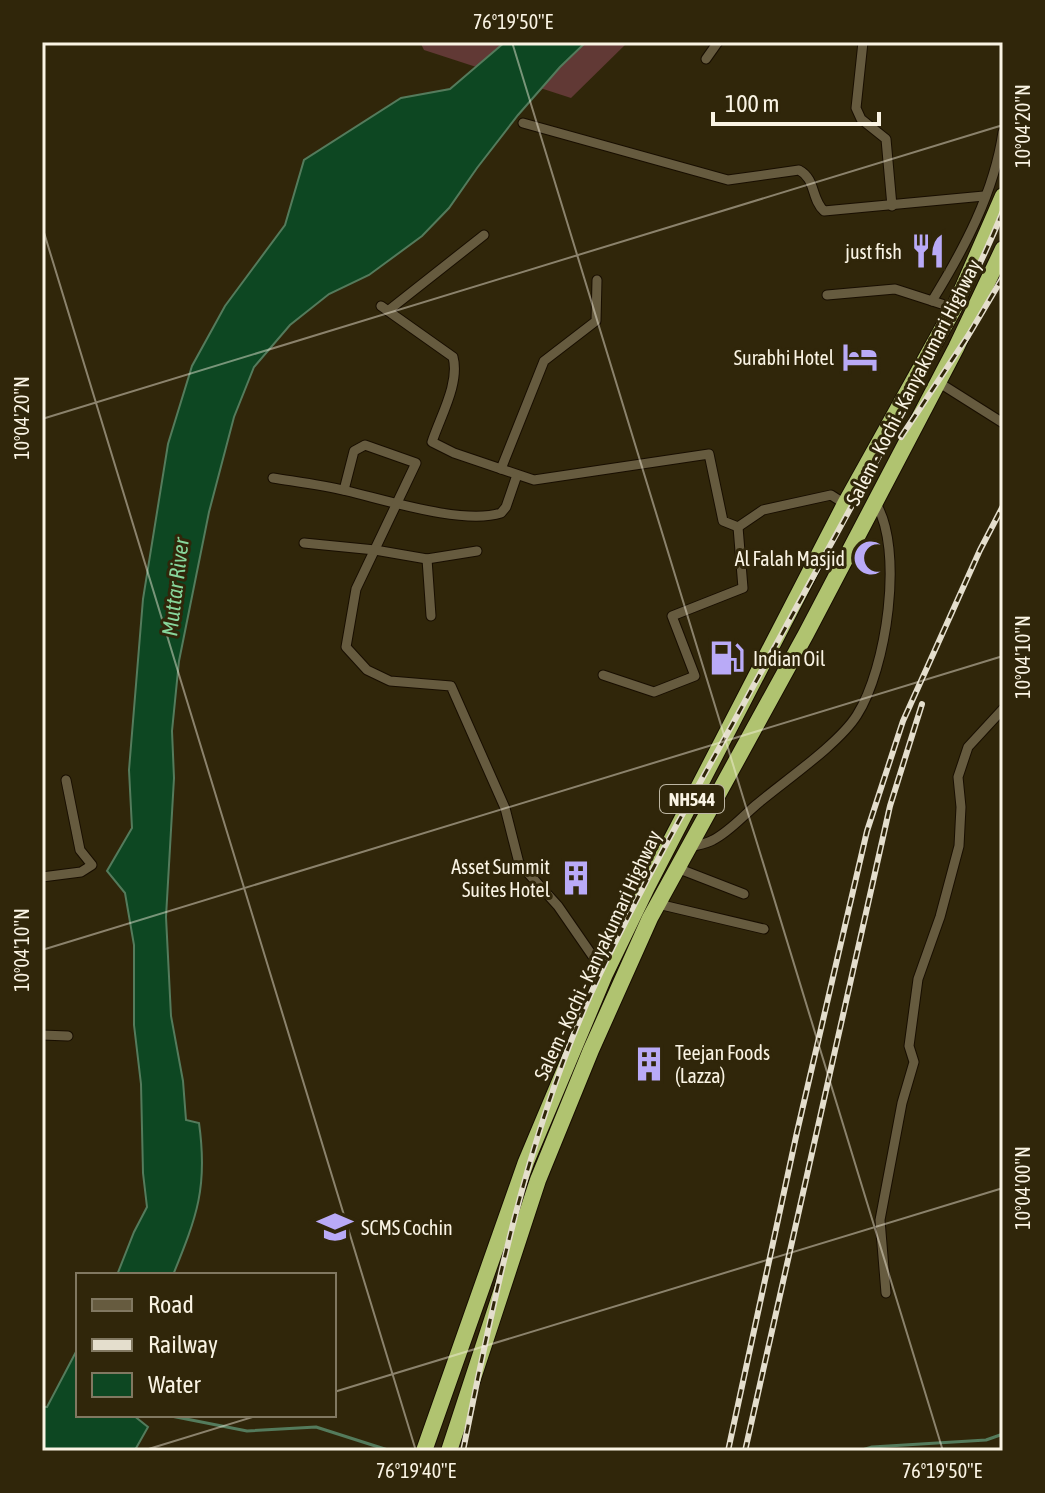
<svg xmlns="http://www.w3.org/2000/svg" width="1045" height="1493" viewBox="0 0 1045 1493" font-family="'Asap Condensed',sans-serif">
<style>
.green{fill:#613935}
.water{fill:#0d4722;stroke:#547b5c;stroke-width:2}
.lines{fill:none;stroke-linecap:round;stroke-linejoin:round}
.stream{stroke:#547b5c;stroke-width:3}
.street-casing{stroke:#180e00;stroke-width:11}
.highway-casing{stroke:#180e00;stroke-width:18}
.street{stroke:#665b3f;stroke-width:9}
.highway{stroke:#b0c370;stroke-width:16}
.rail-casing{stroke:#e4decd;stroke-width:6}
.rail{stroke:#30260a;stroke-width:3;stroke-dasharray:9;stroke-linecap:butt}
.ticks{fill:none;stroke:#faf4e4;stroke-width:2;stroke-opacity:0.45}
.labels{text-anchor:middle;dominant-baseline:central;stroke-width:6;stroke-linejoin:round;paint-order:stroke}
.shield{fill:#30260a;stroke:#bdb6a3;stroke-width:2}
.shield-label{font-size:18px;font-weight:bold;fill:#faf4e4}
.poi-label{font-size:20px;fill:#faf4e4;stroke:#30260a;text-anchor:end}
.street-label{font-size:20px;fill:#faf4e4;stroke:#30260a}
.water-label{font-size:22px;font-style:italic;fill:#87d69b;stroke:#30260a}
.neatline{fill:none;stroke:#faf4e4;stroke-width:3}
.ticks-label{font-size:20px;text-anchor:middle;fill:#faf4e4}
</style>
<rect width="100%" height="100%" fill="#30260a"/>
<polygon class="green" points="420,42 628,42 571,98 424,50"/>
<g class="water">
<path d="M 505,42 L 586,42 L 560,67 L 518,115 L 477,168 L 449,208 L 422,236 L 369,275 L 329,294 L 290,325 L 254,367 L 234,417 L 209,512 L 179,661 L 172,731 L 174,778 L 166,917 L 171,1016 L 183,1081 L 186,1120 L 199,1123 C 208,1187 197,1216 173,1275 L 117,1275 L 134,1232 L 147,1207 L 143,1173 L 141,1084 L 134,1025 L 134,945 L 125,893 L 107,871 L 132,828 L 129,770 L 143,599 L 168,444 L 192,366 L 225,306 L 285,225 L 304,160 L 401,98 L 450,89 Z"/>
<polygon points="78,1348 78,1415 133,1415 148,1427 135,1450 42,1451 42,1407 47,1407"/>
</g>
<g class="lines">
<g class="stream">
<polyline points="166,1415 247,1431 316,1427 391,1451"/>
<polyline points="859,1451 872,1447 986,1440 1003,1434"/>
</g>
<g class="street-casing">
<g id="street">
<polyline points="863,42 856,108 861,119 886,139 892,206"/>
<polyline points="706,59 718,42"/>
<path d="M 523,123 L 728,180 L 799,170 C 816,179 811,199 824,211 L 984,196"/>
<polyline points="827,295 895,289 954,308"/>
<path d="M 932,301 C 964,249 994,193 1003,132"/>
<path d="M 381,306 L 453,357 C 460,383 440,417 432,442 L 454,453 L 534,480 L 709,454 L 723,521 L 738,527 L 763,510 L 831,495 L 845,504"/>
<polyline points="389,310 484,235"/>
<polyline points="938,382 1003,423"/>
<polyline points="501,469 544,361 596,321 597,280"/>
<path d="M 273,478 C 298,482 323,485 347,491 C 386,500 463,525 501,513 L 506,507 L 517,475"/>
<polyline points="344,490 354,451 365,445 416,463 356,589 346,647 367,670 390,681 451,686 505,808 519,863 558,906 605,974"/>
<polyline points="304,543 375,550 427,559 477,551"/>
<polyline points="427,559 431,616"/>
<polyline points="603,675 654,692 695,676 672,616 743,588 738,527"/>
<path d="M 690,847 C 697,845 706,844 713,840 C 729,832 742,817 756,805 C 783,782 839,744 857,715 C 886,670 905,549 875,502"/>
<polyline points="677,868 744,894"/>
<polyline points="42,877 81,872 92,865 80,850 66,780"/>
<polyline points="658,904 764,929"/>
<polyline points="42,1035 68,1036"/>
<polyline points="886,1293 880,1220 902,1103 914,1062 909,1046 918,979 940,917 959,846 961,807 958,777 968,747 1003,709"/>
</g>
</g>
<g class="highway-casing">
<g id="highway">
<polyline points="424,1451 526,1162 605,974 647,887 845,504 954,308 1003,196"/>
<polyline points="449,1451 538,1180 591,1050 650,918 806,634 956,348 1003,249"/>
</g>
</g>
<use href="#street" class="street"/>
<use href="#highway" class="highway"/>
<g class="rail-casing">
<g id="rail">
<polyline points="901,437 968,336 1003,277"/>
<path d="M 463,1451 C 494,1296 527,1136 592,991 C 634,900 683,813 732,725 C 787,625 842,525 896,425 C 933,355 973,285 1003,211"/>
<polyline points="728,1451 797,1132 867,831 903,721 980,550 1003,506"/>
<polyline points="745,1451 890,806 922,704"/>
</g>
</g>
<use href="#rail" class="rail"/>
</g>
<path class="ticks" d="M 512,42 L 943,1451M 42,226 L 416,1451M 42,419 L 1003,125M 42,950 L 1003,656M 334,1392 L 1003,1188M 142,1451 L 259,1415"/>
<defs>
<g id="restaurant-bare" transform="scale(2.76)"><path d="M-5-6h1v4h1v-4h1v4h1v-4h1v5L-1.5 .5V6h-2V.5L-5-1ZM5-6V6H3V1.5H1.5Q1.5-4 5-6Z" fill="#b9aaf7" stroke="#30260a" stroke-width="2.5" paint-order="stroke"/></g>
<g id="hotel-bare" transform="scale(2.76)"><path d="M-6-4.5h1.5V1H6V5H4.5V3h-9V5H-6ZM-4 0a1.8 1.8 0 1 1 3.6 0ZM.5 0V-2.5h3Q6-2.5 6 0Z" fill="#b9aaf7" stroke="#30260a" stroke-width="2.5" paint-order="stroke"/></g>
<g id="mosque-bare" transform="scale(2.76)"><path d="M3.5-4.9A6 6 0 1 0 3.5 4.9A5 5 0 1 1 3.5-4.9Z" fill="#b9aaf7" stroke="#30260a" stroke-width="2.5" paint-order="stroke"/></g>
<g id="fuel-bare" transform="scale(2.76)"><path d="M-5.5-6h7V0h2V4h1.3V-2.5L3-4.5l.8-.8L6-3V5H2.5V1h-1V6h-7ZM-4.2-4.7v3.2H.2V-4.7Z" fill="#b9aaf7" stroke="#30260a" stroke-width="2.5" paint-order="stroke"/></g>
<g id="building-bare" transform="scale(2.76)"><path d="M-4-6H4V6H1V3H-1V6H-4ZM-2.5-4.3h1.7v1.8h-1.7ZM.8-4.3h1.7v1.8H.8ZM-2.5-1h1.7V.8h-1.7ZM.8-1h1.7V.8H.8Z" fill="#b9aaf7" stroke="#30260a" stroke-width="2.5" paint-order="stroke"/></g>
<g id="university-bare" transform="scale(2.76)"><path d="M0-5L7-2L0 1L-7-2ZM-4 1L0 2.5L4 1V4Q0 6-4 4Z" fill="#b9aaf7" stroke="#30260a" stroke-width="2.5" paint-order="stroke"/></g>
</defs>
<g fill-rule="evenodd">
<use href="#restaurant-bare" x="928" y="251"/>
<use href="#hotel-bare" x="860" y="357"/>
<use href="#mosque-bare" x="871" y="558"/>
<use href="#fuel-bare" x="727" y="658"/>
<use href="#building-bare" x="576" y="878"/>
<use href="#building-bare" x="649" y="1064"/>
<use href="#university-bare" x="335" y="1227"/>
</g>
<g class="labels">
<rect class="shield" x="660" y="785" width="64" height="28" rx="6"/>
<g class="shield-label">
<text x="692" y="799">NH544</text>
</g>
<g class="poi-label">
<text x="902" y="251">just fish</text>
<text x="834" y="357">Surabhi Hotel</text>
<text x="845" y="558">Al Falah Masjid</text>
<text x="753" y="658" text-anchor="start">Indian Oil</text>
<text x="550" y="866">Asset Summit<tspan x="550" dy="23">Suites Hotel</tspan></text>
<text x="675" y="1052" text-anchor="start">Teejan Foods<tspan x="675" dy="23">(Lazza)</tspan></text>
<text x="361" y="1227" text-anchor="start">SCMS Cochin</text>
</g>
<g class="street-label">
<text transform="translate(913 382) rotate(-63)">Salem - Kochi - Kanyakumari Highway</text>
<text transform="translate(597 955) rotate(-65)">Salem - Kochi - Kanyakumari Highway</text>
</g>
<g class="water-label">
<text transform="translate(175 587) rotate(-83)">Muttar River</text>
</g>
</g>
<rect width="1045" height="1493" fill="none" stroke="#30260a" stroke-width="88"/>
<rect x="76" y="1273" width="260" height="144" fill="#30260a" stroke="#817861" stroke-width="2"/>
<rect x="92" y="1299" width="40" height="12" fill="#665b3f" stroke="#817861" stroke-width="2"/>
<text x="148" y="1313" font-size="24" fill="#faf4e4">Road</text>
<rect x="92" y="1339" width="40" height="12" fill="#e4decd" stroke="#817861" stroke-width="2"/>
<text x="148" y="1353" font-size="24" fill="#faf4e4">Railway</text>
<rect x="92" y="1373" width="40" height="24" fill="#0d4722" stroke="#817861" stroke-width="2"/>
<text x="148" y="1393" font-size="24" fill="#faf4e4">Water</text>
<path d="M713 112v12h166v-12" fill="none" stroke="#faf4e4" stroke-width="4"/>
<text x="725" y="112" font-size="24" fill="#faf4e4" stroke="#30260a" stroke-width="6" paint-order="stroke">100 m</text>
<rect x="44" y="44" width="957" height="1405" class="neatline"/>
<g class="ticks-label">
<text x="513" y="29">76°19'50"E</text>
<text transform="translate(1023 126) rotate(-90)" y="7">10°04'20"N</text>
<text transform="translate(22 418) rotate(-90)" y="7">10°04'20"N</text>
<text transform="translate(1023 657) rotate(-90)" y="7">10°04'10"N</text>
<text transform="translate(22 950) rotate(-90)" y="7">10°04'10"N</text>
<text transform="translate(1023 1188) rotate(-90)" y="7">10°04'00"N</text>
<text x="416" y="1478">76°19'40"E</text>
<text x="942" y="1478">76°19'50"E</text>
</g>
</svg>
